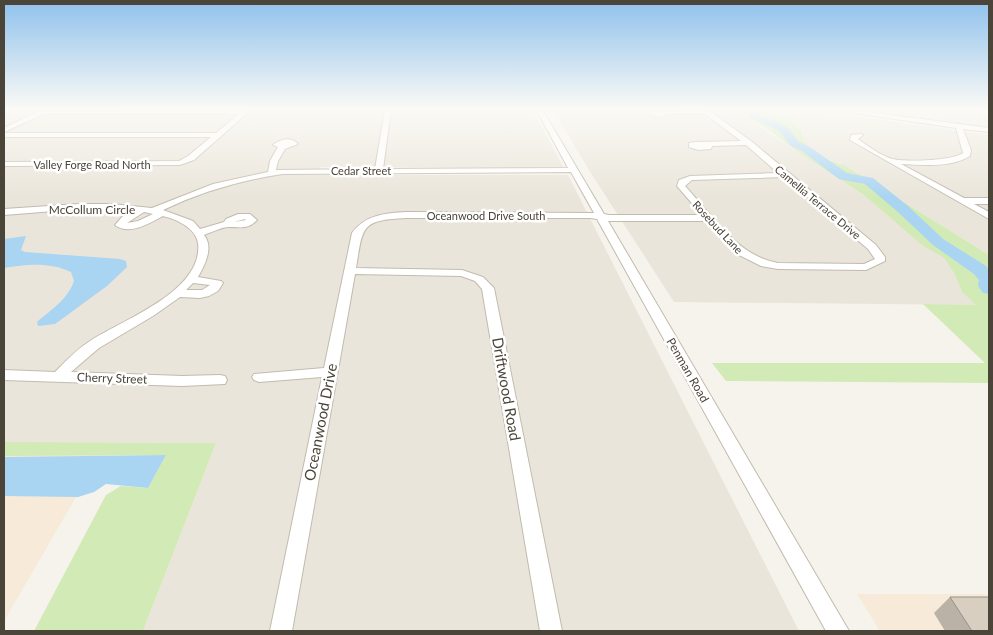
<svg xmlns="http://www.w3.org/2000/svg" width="993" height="635" viewBox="0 0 993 635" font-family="Lato,sans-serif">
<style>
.residential{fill:#eae5da}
.commercial{fill:#f7ead8}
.education{fill:#efe8d6}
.green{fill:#d2eab5}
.parking{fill:#e5e3e0}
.water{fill:#a9d4f2}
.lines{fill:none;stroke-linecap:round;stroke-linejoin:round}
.river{fill:#a9d4f2;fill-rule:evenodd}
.minor-casing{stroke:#c2bbae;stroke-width:2}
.minor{fill:#fff;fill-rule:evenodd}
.wall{fill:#bab2a6}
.building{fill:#d8cfc1;stroke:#979187}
.labels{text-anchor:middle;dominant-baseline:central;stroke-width:5;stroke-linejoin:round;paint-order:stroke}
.far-street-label{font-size:11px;fill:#4b4439;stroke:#fff}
.street-label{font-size:12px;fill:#4b4439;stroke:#fff}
.near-street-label{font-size:15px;fill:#4b4439;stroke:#fff}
</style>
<rect width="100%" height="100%" fill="#f6f3ec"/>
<g class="residential">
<polygon points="4,109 532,109 564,168 321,167 318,175 568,175 799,631 143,631 216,443 4,442"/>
<polygon points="553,109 736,111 864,195 934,252 944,258 954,273 962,292 977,305 674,302 587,167"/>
<polygon points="766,109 801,109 989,135 989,255 844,165 822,157 805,143 803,135 791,122 782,116"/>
</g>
<g class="commercial">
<polygon points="4,442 108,442 4,621"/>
<polygon points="857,594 989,594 989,631 880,631"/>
</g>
<polygon class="education" points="864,109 989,109 989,128 871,113"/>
<g class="green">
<path d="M 733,109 C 757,109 780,109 798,127 C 802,131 802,136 805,141 C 812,155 830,161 844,165 L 989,255 L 989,383 L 726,381 L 712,363 L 985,363 L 923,304 L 976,305 L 962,292 L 954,273 L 944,258 L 922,245 L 864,195 L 802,155 L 767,129 Z"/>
<polygon points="4,442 216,443 143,631 34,631 106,495 121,486 148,488 166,455 4,456"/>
</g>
<polygon class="parking" points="896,109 942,109 989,115 989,124 897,112"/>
<g class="water">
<path d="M 26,236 L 21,250 L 25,252 L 120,259 L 126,261 L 127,267 L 107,286 L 55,324 L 38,326 L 37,322 C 52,309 68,299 74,281 L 71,272 C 51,262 26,264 4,268 L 4,239 Z"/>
<polygon points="166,455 148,488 106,484 94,492 78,497 4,496 4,457"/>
</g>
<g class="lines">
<polygon class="river" points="751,109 761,109 759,116 776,121 788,128 799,142 810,147 847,173 873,178 908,206 943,239 986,266 989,271 989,294 983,293 978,286 979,280 974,274 933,245 898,212 865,184 839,179 802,151 791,146 780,132 768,125 751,119 749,117"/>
<g class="minor-casing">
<g id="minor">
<polygon points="43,109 51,110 252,109 194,160 180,165 4,166 4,162 179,161 188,156 211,137 4,137 4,133 216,133 239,114 44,114 4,132 4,128"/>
<path d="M 385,109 L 391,109 L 383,169 L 568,168 L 536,109 L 542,109 L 604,214 L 609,215 L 702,215 L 677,186 L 679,180 L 690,176 L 778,173 L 746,145 L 712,146 L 711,149 L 698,150 L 689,147 L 689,143 L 695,142 L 741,141 L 705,114 L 668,114 L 659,117 L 647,113 L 659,110 L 707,109 L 751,141 L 876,245 L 885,257 L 885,261 L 866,270 L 778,269 L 761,266 L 735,253 L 707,221 L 608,221 L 849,631 L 826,631 L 597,219 L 590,218 L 406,218 C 360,220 363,227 356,268 L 462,270 L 483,277 L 494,288 L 562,631 L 540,631 L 482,289 L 475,281 L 461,276 L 355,274 L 292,631 L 270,631 L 322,377 L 259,382 L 254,380 L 252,377 L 254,374 L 324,368 L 352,233 C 365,215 385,213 406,212 L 594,213 L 571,172 L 283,174 C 241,180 201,192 163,210 L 193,221 L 200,229 L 224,222 L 226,219 L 238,214 L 250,214 L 257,220 C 248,230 240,227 229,227 C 222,227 212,232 204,235 C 214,247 205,265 198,277 L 221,281 L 223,283 L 218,291 L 209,296 L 200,298 L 180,297 L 153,316 L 99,348 L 71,372 L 182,376 L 220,375 L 225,376 L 227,380 L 225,384 L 182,386 L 4,380 L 4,370 L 55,372 C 66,361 76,350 90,341 C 122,320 204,291 198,243 C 196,228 176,219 163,216 C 150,223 129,236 115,225 L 122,217 L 133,211 L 79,209 L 4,215 L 4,209 L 79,204 L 111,204 L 152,208 L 213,184 L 268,172 L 270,161 L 278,147 L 273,145 C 280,139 291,136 298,144 L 285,149 L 278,161 L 276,170 L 375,169 ZM 784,177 L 868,249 L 875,259 L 864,264 L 778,263 C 737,256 712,215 685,186 L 692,180 ZM 144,212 L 153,214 L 138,221 L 127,223 ZM 245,219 L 246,220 L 234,222 ZM 193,283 L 210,285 L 202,290 L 186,290 Z"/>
<path d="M 827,109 L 846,109 L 989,128 L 989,132 L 963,129 L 971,150 L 970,156 C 951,168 923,165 901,164 L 964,198 L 989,198 L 989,204 L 974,204 L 989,212 L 989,219 L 850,140 L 851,135 L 861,134 L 863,135 L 858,139 C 867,146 882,156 892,159 C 907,162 951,161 963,153 L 956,128 Z"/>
</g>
</g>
<use href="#minor" class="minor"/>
</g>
<polygon class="wall" points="950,597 989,631 945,631 934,613"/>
<polygon class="building" points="950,597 989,597 989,631 972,631"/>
<linearGradient id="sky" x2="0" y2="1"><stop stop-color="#8fc1ec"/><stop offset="0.55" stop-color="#fbfaf6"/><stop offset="1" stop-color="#fbfaf6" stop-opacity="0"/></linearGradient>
<rect width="993" height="198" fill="url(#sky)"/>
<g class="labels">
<g class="far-street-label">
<text x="92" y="164">Valley Forge Road North</text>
<text x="361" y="170">Cedar Street</text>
<text transform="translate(818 202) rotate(40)">Camellia Terrace Drive</text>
<text x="486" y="215">Oceanwood Drive South</text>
<text transform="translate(718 227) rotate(47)">Rosebud Lane</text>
</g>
<g class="street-label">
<text x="92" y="209">McCollum Circle</text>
<text transform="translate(688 370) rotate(60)">Penman Road</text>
<text transform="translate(112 378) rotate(2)">Cherry Street</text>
</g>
<g class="near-street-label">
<text transform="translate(507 389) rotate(80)">Driftwood Road</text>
<text transform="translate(320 422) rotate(-79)">Oceanwood Drive</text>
</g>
</g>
<rect width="993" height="635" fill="none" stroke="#4b4439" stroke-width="10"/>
</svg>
